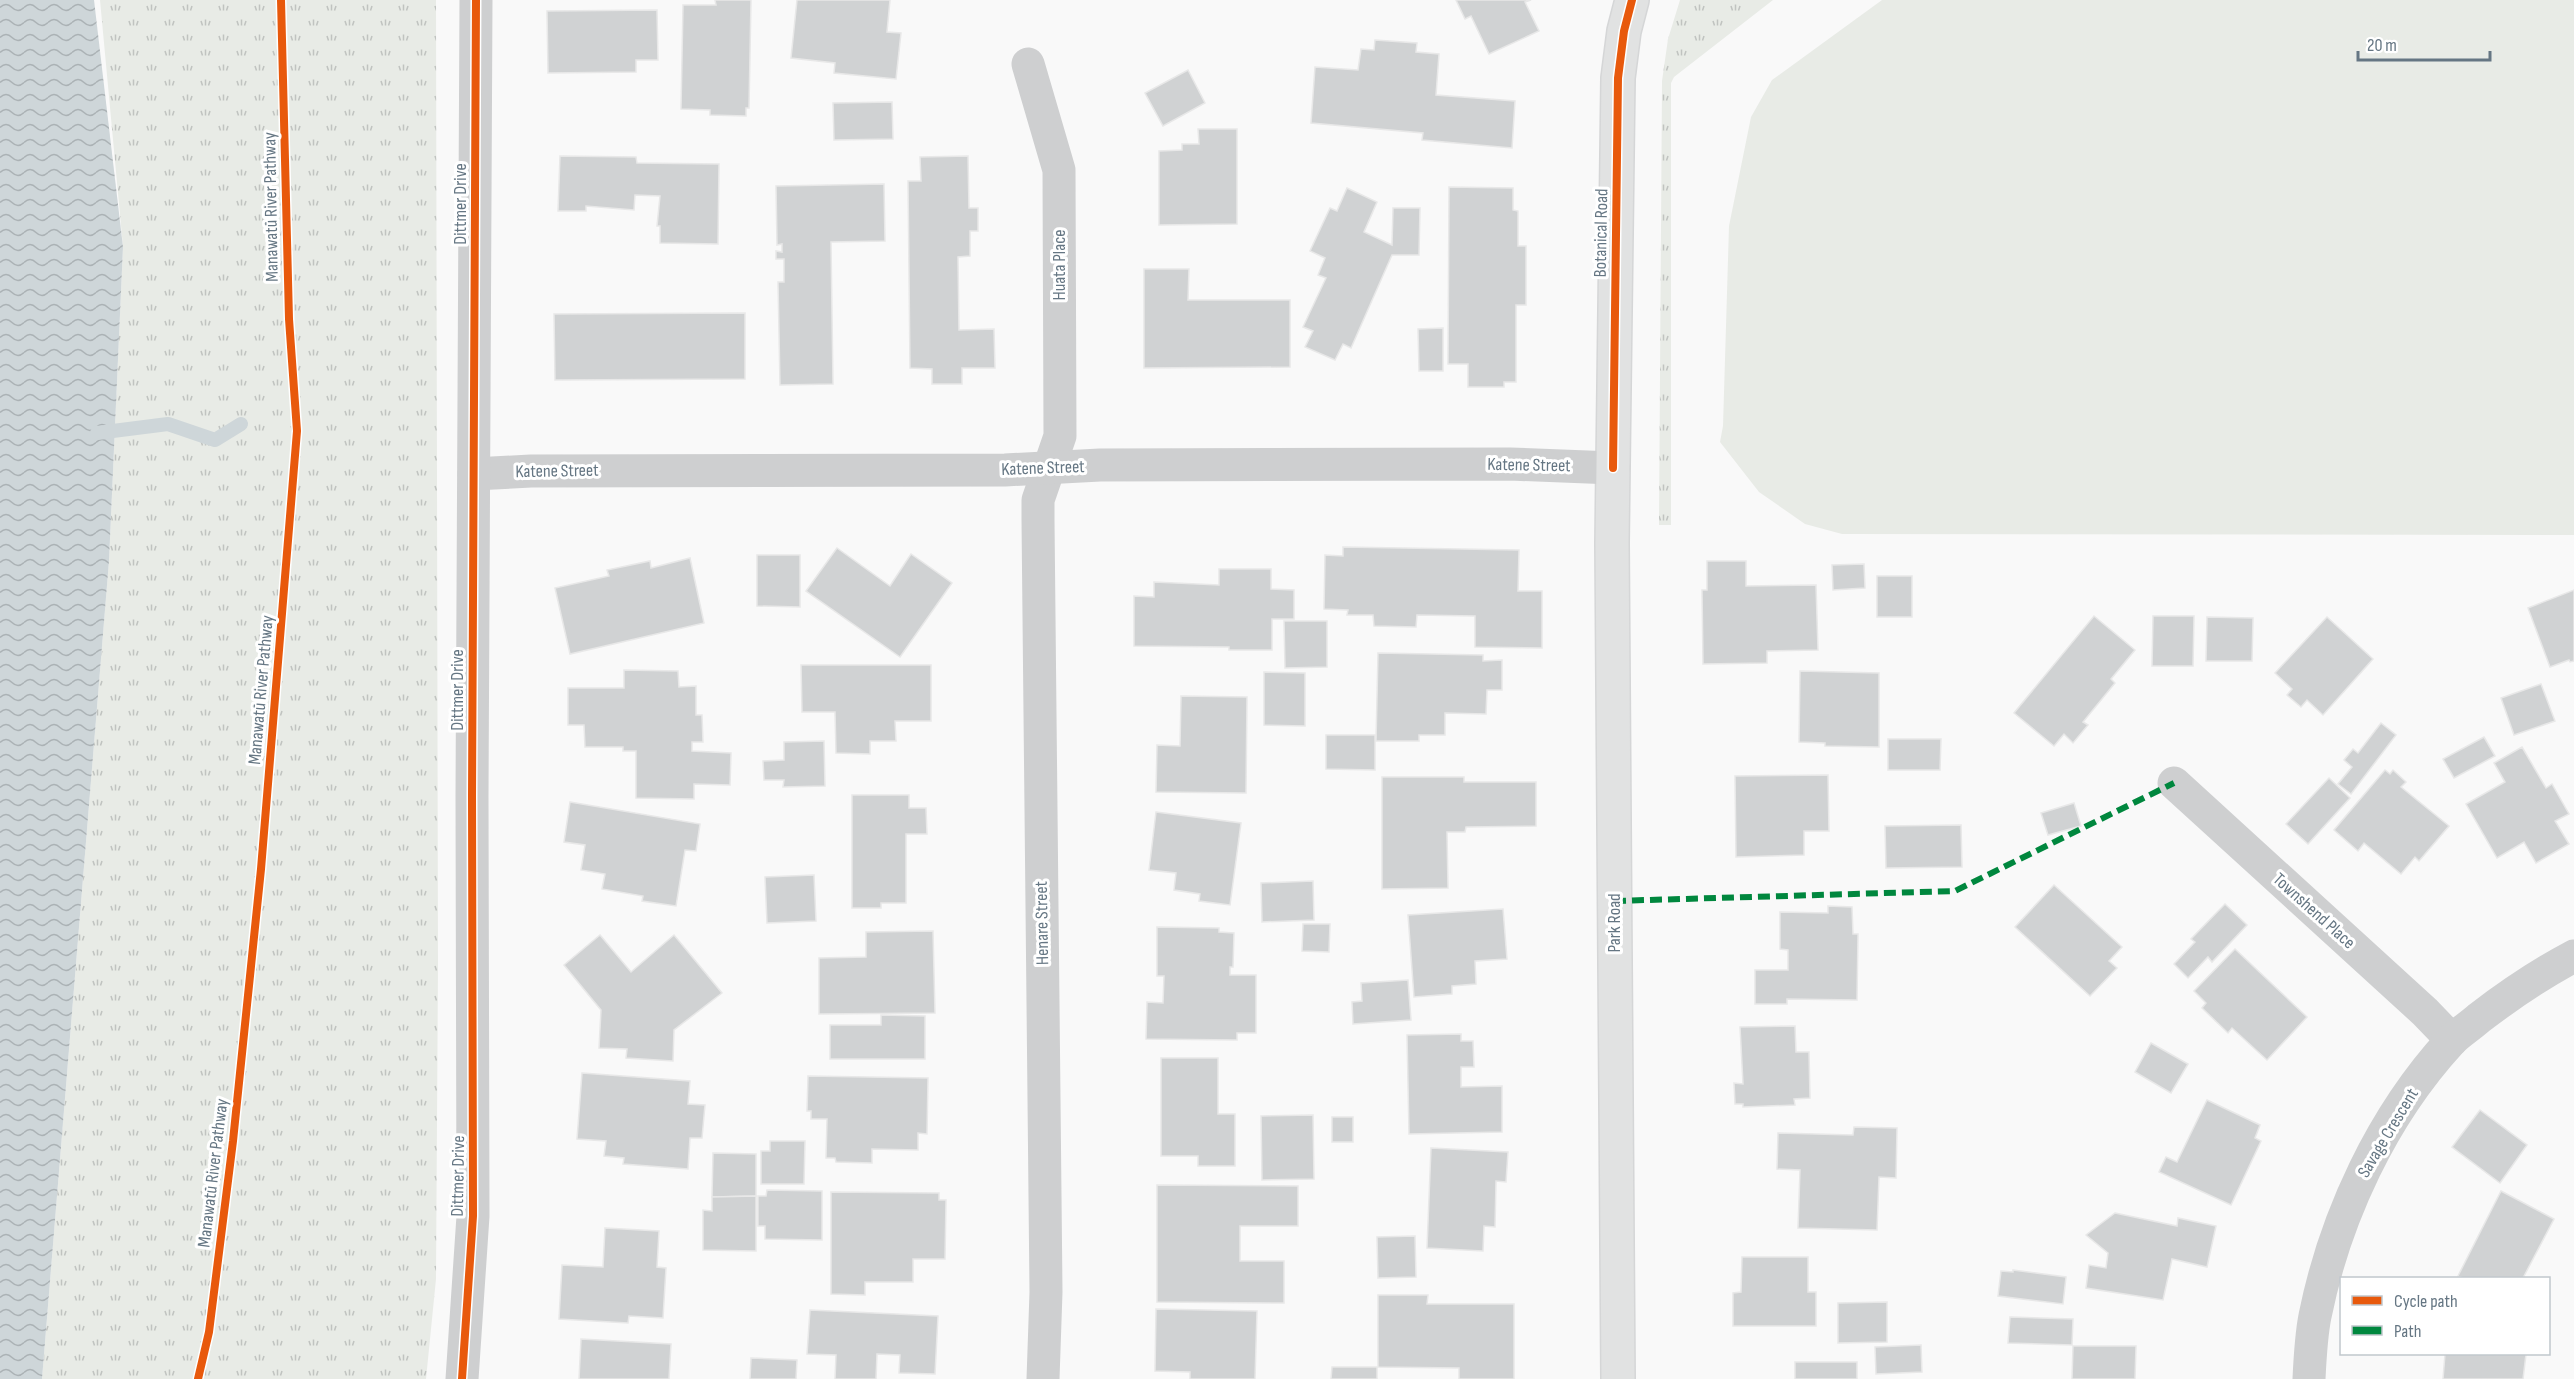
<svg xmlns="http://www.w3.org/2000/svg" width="2574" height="1379" viewBox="0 0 2574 1379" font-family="'Sofia Sans Condensed',sans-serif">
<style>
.grass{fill:url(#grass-tufts)}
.garden{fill:#e8ebe6}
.water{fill:url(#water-waves)}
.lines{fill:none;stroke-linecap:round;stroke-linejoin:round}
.stream{stroke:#ced6d9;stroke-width:14}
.building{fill:#d0d2d3;stroke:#e8e8e8;stroke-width:1.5}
.secondary-casing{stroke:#d5d6d7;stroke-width:36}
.street{stroke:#cecfd0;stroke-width:33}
.secondary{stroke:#e1e2e2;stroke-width:33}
.quiet{stroke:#00873e;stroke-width:6;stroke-dasharray:12 6;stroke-linecap:butt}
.cycleway-casing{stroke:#fff;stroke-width:11}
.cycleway{stroke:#e8590c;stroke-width:8}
.labels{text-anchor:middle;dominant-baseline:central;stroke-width:6;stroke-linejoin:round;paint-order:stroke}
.street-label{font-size:18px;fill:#657683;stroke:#fff}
</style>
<defs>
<pattern id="grass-tufts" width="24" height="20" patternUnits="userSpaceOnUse" patternTransform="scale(1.5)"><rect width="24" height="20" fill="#e8ebe6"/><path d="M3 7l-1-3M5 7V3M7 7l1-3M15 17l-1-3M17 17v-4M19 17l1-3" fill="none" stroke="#c0c3c0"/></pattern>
<pattern id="water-waves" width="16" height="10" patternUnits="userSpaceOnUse" patternTransform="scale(1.5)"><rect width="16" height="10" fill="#ced6d9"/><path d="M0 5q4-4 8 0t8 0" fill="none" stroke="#abb2b5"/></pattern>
</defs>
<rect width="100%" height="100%" fill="#f9f9f9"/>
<g class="grass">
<polygon points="100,0 436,0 438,966 436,1279 426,1379 42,1379 109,561 123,247"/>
<polygon points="1680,0 1773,0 1674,77 1671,83 1671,525 1659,525 1662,81 1668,39"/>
</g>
<polygon class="garden" points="1882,0 2574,0 2574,535 1842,534 1805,524 1759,492 1720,442 1723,426 1729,226 1751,117 1772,80"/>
<polygon class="water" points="0,0 94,0 123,247 109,561 42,1379 0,1379"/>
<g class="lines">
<polyline class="stream" points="97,433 168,424 215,440 241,424"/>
</g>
<g class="building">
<polygon points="715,0 751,0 749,108 746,108 746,116 710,115 710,110 681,109 683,5 716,5"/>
<polygon points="797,0 890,0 887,32 901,33 896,79 834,73 835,63 791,58"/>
<polygon points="1456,0 1531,0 1525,2 1539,31 1489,54 1471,16 1465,19"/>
<polygon points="657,10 658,60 636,60 636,72 548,73 547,11"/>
<polygon points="1375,40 1417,43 1416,52 1439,54 1436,95 1515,101 1512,148 1422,140 1423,133 1311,123 1315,67 1358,70 1361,49 1374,50"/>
<polygon points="1188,70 1205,103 1163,126 1145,93"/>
<polygon points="892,102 893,139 834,140 833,103"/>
<polygon points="1198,129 1237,129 1237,224 1159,225 1159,151 1182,150 1182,144 1199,144"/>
<polygon points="560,156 636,157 637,163 719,164 718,244 660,243 660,226 657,226 660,196 635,195 634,210 586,206 586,211 558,211"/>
<polygon points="968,156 969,208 978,208 978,231 970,231 970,256 958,257 959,330 994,329 995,368 962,368 962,384 932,384 932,369 910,368 908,181 921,181 920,157"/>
<polygon points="884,184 885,241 831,242 833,384 780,385 778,282 784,282 784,259 776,259 776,251 782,252 782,244 777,245 776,186"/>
<polygon points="1449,187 1513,188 1513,210 1518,211 1518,246 1526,246 1526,305 1516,305 1516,382 1504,382 1504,387 1468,387 1468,364 1448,364"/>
<polygon points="1347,188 1377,202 1364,232 1392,245 1393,208 1420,208 1419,255 1392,255 1351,348 1343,344 1335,360 1305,347 1313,331 1303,327 1326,278 1318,275 1325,258 1310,251 1330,208 1337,211"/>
<polygon points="1144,269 1189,269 1188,300 1290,300 1290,367 1144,368"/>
<polygon points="745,313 745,379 555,380 554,314"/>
<polygon points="1443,328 1443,371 1419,371 1418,329"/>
<polygon points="1343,547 1519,550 1518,591 1542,591 1542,648 1475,647 1475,616 1417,615 1416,627 1374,626 1373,615 1347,615 1348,610 1324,609 1325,555 1343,556"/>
<polygon points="837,548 890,586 911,554 952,583 900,657 806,591"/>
<polygon points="757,555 800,555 800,607 757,606"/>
<polygon points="690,558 704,623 570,654 555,588 609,576 607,570 650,561 651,568"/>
<polygon points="1707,561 1746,561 1746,586 1816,585 1818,650 1767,651 1767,663 1703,664 1702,590 1707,590"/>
<polygon points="1864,564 1865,588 1833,590 1832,565"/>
<polygon points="1219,569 1271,569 1271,589 1294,590 1294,619 1272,619 1272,650 1229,650 1229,647 1134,646 1134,596 1154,597 1154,582 1219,585"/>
<rect x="1877" y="576" width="35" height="41"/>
<polygon points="2574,590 2574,661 2570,662 2569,660 2550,667 2528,608"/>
<polygon points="2094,616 2135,650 2111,679 2115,683 2083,722 2088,725 2073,743 2064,734 2054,746 2014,713"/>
<polygon points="2153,616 2194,616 2193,666 2152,666"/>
<polygon points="2207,617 2253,618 2252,661 2206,661"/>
<polygon points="2327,617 2373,659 2323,715 2307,700 2301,707 2287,695 2292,689 2275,673"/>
<polygon points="1284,621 1327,621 1327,667 1285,668"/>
<polygon points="1378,653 1483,655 1483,661 1502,660 1502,690 1487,690 1486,714 1445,713 1445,735 1419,735 1419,741 1376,741"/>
<polygon points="801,665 931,665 931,721 895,721 896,741 870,741 870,754 836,753 835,712 802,712"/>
<polygon points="624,670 678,671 679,687 696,686 696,715 702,715 703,742 692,742 692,751 731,753 730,785 694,784 694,799 636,798 636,751 623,751 623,747 585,747 584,725 568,725 568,688 624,688"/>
<polygon points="1800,671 1879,673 1879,747 1825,746 1825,743 1799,742"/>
<polygon points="1264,672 1305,673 1305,726 1264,725"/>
<polygon points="2541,684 2555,721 2514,735 2501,698"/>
<polygon points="1181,696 1247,697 1246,793 1156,792 1157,745 1180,746"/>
<polygon points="2381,723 2396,735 2351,794 2338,784 2352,767 2344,760 2353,749 2358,753"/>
<polygon points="1326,735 1375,735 1375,770 1326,769"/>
<polygon points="2484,737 2495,756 2454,778 2443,759"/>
<polygon points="1888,739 1941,739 1940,770 1888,770"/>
<polygon points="824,741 825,786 783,787 784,780 764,780 763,761 784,760 784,742"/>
<polygon points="2522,747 2546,788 2552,784 2569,814 2555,821 2569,844 2536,863 2524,842 2497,858 2466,804 2505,782 2494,763"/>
<polygon points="2385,770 2390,774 2393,770 2406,782 2401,787 2449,826 2419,861 2415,857 2401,874 2364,843 2358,851 2334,830"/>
<polygon points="1828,775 1829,831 1804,831 1804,855 1736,857 1735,776"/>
<polygon points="1382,777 1464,777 1464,782 1536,782 1536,826 1466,827 1465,832 1447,832 1448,888 1382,889"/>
<polygon points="2329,778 2350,798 2308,844 2286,824"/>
<polygon points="852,795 909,795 909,808 926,808 927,834 906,834 906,903 881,903 881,908 852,908"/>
<polygon points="570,802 700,824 696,851 685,850 676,906 642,901 643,896 602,889 605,874 581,870 585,845 564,842"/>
<polygon points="2074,803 2081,826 2048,835 2041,813"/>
<polygon points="1156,812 1241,823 1230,905 1199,901 1200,894 1174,890 1176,873 1149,870"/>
<polygon points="1961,825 1962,867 1886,868 1885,826"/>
<polygon points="814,875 816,921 767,923 765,877"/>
<polygon points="1313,881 1314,920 1262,922 1261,883"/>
<polygon points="2054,885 2122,947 2109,961 2117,968 2090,996 2015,927"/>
<polygon points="2225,904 2247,925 2212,962 2208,957 2188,978 2174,964 2195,942 2191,939"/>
<polygon points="1828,906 1852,907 1853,934 1858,934 1857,1000 1787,999 1787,1004 1755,1004 1755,970 1788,970 1788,950 1780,949 1780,912 1828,913"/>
<polygon points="1503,909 1507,959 1475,961 1476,984 1452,986 1452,994 1414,997 1408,915"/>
<polygon points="1303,924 1330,924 1329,952 1302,951"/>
<polygon points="1157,927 1219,928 1219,932 1234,933 1233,967 1230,967 1230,975 1256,975 1256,1033 1237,1033 1237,1040 1146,1039 1147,1002 1163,1003 1164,976 1157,976"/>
<polygon points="933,931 935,1013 819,1014 819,958 866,957 866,932"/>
<polygon points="600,935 631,972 674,935 722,993 674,1030 673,1061 626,1058 627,1049 599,1048 601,1010 564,965"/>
<polygon points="2235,949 2307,1017 2267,1060 2232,1028 2228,1033 2202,1008 2206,1003 2194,991"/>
<polygon points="1408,980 1411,1020 1353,1024 1352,1002 1362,1001 1361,983"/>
<polygon points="881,1015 925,1016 925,1059 830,1059 830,1025 881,1025"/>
<polygon points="1795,1026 1796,1052 1809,1052 1810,1098 1794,1099 1795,1105 1743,1107 1743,1104 1735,1104 1734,1083 1743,1084 1740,1027"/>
<polygon points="1461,1034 1461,1041 1473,1041 1474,1067 1461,1067 1461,1087 1502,1086 1502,1132 1409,1134 1407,1035"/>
<polygon points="2151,1043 2188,1064 2171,1093 2135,1072"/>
<polygon points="1161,1058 1218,1058 1218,1114 1235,1114 1235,1166 1198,1166 1198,1156 1161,1156"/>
<polygon points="582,1073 690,1081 688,1104 705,1105 702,1138 690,1138 688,1169 623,1164 624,1158 604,1156 606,1141 577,1139"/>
<polygon points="808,1076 928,1078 927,1134 918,1133 918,1150 872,1149 872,1163 836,1162 835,1158 826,1158 827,1119 811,1119 811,1111 807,1111"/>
<polygon points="2207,1100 2260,1125 2255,1138 2261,1141 2231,1205 2159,1172 2166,1157 2177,1162"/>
<polygon points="2480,1110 2527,1145 2500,1183 2452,1147"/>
<polygon points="1313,1115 1314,1179 1262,1180 1261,1116"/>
<rect x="1332" y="1117" width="21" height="25"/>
<polygon points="1854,1127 1897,1128 1896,1178 1879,1177 1877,1230 1798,1228 1800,1170 1777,1169 1778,1133 1853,1135"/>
<polygon points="770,1141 805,1141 804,1184 761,1184 761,1151 770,1151"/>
<polygon points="1431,1148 1508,1152 1506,1182 1496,1181 1495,1227 1484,1226 1483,1251 1427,1248"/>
<polygon points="713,1153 756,1154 756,1196 712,1197"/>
<polygon points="1157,1185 1298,1186 1298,1226 1240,1226 1240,1261 1284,1261 1284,1303 1157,1302"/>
<polygon points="767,1190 822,1191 822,1240 765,1239 765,1226 758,1226 758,1196 766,1196"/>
<polygon points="2501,1191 2554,1219 2523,1278 2463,1278 2458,1276"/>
<polygon points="831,1192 939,1193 939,1200 946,1200 945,1259 913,1259 913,1282 865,1282 865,1295 831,1294"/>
<polygon points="756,1196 756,1251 703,1250 703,1210 712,1211 712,1197"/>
<polygon points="2115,1213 2177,1226 2178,1218 2216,1226 2207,1267 2172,1259 2163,1300 2086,1288 2089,1265 2106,1268 2108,1253 2086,1235"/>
<polygon points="605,1228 659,1231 657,1267 666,1268 663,1318 629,1316 628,1323 559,1319 562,1265 603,1267"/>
<polygon points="1415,1236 1416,1277 1378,1278 1377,1237"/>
<polygon points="1742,1257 1808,1257 1808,1292 1816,1292 1816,1326 1733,1326 1733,1293 1741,1292"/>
<polygon points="2013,1270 2066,1277 2063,1304 1998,1296 2001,1271 2013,1272"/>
<polygon points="1378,1295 1428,1295 1427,1304 1514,1304 1514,1379 1459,1379 1459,1368 1378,1367"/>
<polygon points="1887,1302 1887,1342 1838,1343 1838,1303"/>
<polygon points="1156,1309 1257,1311 1255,1379 1190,1379 1190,1372 1155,1371"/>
<polygon points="810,1310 938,1316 935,1374 899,1373 900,1355 877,1354 876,1379 835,1379 836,1355 807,1354"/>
<polygon points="2010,1317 2073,1319 2072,1345 2008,1343"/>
<polygon points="581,1339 671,1344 669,1379 579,1379"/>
<polygon points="1921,1345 1922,1372 1876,1374 1875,1347"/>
<polygon points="2073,1346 2136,1346 2135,1379 2072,1379"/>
<polygon points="2445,1354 2526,1354 2523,1379 2443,1379"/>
<polygon points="751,1358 797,1360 796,1379 750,1379"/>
<rect x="1795" y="1362" width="62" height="17"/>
<polygon points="1332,1367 1377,1367 1377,1379 1331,1379"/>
</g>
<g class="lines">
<g class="secondary-casing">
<polyline id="secondary" points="1618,1379 1612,543 1618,78 1624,31 1632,0"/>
</g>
<g class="street">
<polyline points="1028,64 1059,170 1060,436 1038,500 1038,520 1046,1292 1043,1379"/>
<polyline points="474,474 531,471 1005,470 1100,465 1510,464 1613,468"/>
<polyline points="2174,783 2425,1012 2452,1040"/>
<polyline points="462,1379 473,1216 472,796 476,0"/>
<path d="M 2309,1379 C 2310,1358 2311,1336 2315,1316 C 2335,1217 2382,1116 2451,1041 C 2459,1033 2470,1026 2479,1018 C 2509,995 2540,974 2574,956"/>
</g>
<use href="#secondary" class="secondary"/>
<polyline class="quiet" points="1614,901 1955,891 2174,783"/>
<g class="cycleway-casing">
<g id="cycleway">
<polyline points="1613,468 1618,78 1624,31 1632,0"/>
<polyline points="198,1379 209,1332 233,1141 261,869 297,431 289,319 281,0"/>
<polyline points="462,1379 473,1216 472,796 476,0"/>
</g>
</g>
<use href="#cycleway" class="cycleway"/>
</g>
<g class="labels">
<g class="street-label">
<text transform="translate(460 204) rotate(-90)">Dittmer Drive</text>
<text transform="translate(271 207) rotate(-91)">Manawatū River Pathway</text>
<text transform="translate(1601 233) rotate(-89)">Botanical Road</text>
<text transform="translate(1059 265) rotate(-90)">Huata Place</text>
<text transform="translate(1529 465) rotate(1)">Katene Street</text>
<text transform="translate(1043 468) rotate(-2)">Katene Street</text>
<text transform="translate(557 471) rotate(-1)">Katene Street</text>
<text transform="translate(261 690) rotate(-85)">Manawatū River Pathway</text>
<text transform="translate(457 690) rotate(-90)">Dittmer Drive</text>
<text transform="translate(2314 911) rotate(42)">Townshend Place</text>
<text transform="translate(1042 923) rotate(-91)">Henare Street</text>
<text transform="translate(1614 923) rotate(-90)">Park Road</text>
<text transform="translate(2388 1133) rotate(-59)">Savage Crescent</text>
<text transform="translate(213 1173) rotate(-83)">Manawatū River Pathway</text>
<text transform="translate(458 1176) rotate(-89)">Dittmer Drive</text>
</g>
</g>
<rect x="2340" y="1277" width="210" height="78" fill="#ffffff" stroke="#c1c8cd" stroke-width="1.5"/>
<rect x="2352" y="1296" width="30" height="9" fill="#e8590c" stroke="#c1c8cd" stroke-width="1.5"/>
<text x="2394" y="1307" font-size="18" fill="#657683">Cycle path</text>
<rect x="2352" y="1326" width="30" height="9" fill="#00873e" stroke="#c1c8cd" stroke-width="1.5"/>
<text x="2394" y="1337" font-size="18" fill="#657683">Path</text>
<path d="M2358 51v9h132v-9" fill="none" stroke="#657683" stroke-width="3"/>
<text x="2367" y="51" font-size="18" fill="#657683" stroke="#ffffff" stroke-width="4.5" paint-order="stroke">20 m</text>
</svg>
